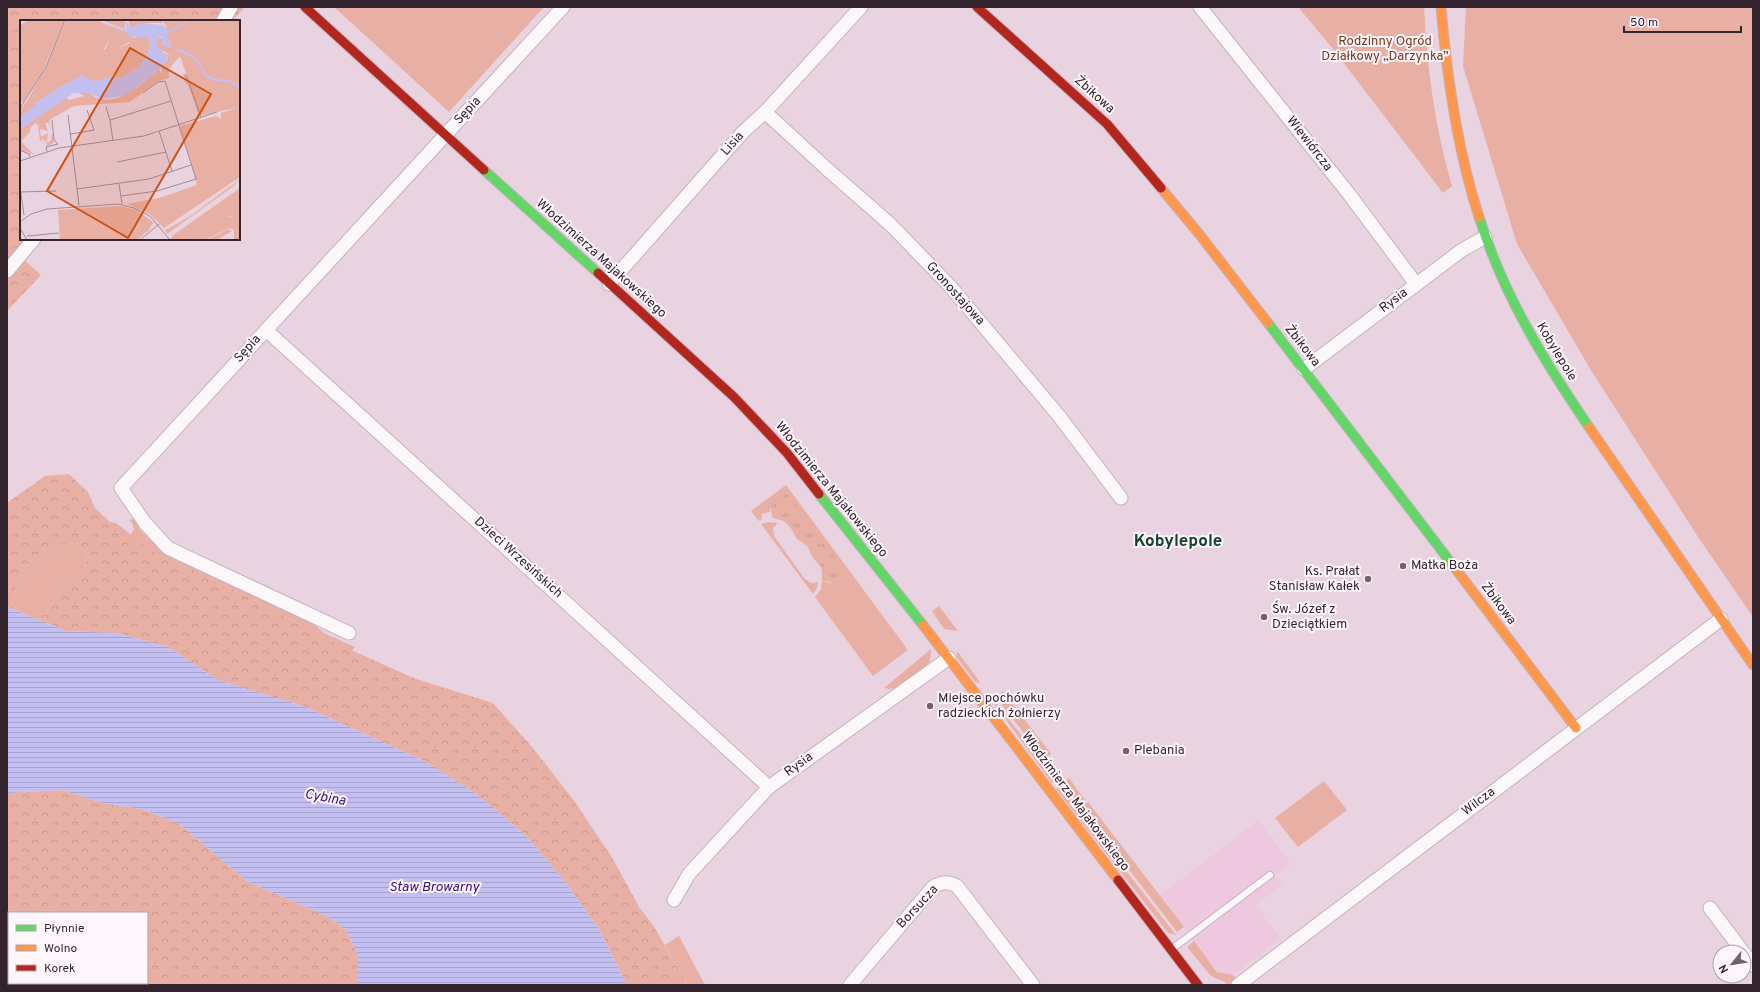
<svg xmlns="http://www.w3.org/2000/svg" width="1760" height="992" viewBox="0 0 1760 992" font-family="Overpass,sans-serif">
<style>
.built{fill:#edc8de}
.green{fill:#e8b0a4}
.forest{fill:url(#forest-crowns);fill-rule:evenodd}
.park{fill:url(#park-tufts)}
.water{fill:url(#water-rules)}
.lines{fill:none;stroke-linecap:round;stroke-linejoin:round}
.lane-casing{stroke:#c3b1bc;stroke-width:8}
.street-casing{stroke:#c3b1bc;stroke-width:15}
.fast-casing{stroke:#c3b1bc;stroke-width:11}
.slow-casing{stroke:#c3b1bc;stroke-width:11}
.jam-casing{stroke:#c3b1bc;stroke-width:11}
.lane{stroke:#fcf8fa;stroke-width:6}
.street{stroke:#fcf8fa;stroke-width:13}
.fast{stroke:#63d668;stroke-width:9}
.slow{stroke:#ff974d;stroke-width:9}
.jam{stroke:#b3261e;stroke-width:9}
.poi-dot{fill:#73616c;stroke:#fff6fb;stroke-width:1.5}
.labels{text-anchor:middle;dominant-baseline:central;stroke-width:4;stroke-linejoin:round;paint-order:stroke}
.park-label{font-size:13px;fill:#7a3212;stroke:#fff6fb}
.street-label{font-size:13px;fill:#33242d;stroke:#fff6fb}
.poi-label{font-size:13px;fill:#33242d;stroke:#fff6fb;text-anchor:start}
.water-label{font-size:14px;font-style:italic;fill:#300d8d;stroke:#fff6fb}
.district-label{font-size:17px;font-weight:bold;fill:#15422f;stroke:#fff6fb}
.inset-river{fill:none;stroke:#c4bff1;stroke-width:2}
.inset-road{fill:none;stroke:#a18d99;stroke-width:1}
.view{fill:#cd5111;fill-opacity:0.15;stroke:#cd5111;stroke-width:2}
.inset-edge{fill:none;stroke:#33242d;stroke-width:2}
</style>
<defs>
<pattern id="forest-crowns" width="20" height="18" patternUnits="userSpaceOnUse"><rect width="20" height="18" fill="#e8b0a4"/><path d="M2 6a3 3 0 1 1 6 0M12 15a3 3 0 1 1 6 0" fill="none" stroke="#c7978e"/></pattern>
<pattern id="park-tufts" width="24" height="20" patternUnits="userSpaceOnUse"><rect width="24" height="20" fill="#e8b0a4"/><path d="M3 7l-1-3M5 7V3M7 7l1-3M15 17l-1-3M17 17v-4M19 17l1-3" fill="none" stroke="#c7978e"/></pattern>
<pattern id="water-rules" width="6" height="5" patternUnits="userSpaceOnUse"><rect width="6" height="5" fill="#c4bff1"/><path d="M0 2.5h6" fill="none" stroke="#a9a4cf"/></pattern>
</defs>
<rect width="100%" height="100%" fill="#ead3e1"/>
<polygon class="built" points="1259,820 1291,864 1276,875 1283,884 1256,905 1281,939 1233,975 1218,972 1159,896"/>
<g class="green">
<polygon points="334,7 544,7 449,112"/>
<path d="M 1298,7 L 1424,7 C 1427,68 1435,128 1452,186 L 1443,193 L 1333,49 Z"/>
<polygon points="1466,7 1753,7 1753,617 1698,537 1592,372 1517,244 1463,66"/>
<polygon points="786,485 908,650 873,676 815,597 821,589 822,581 833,584 849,576 770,508 770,512 761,514 762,519 759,521 751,511"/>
<polygon points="132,519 134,519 141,531 159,548 307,618 324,633 355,647 352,651 322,637 272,609 194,570 161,558 130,535 134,530 132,523 129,521"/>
<polygon points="769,522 778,523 773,528 774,536 804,578 811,583 818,582 817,588 813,594 761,524"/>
<polygon points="76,543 86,554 87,565 78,578 62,585 52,606 39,620 13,609 16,587 26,566 41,552 60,544"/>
<polygon points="939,606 958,631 944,629 932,611"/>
<polygon points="931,649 930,661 924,668 895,688 889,689 884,688"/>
<polygon points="957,651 980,682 976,683 957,658"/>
<polygon points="1003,691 1051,754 1044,759 996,697"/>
<polygon points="993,699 1056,780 1052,783 993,702"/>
<polygon points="1069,778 1085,800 1079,805 1063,783"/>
<polygon points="1324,781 1347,810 1298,847 1275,818"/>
<polygon points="1060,786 1176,935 1168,933 1056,789"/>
<polygon points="1088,802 1184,927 1177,932 1081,807"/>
<polygon points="679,936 705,985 688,985 665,945"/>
<polygon points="1194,941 1217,972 1233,975 1236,978 1228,985 1225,982 1211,976 1187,947"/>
</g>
<g class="forest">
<polygon points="7,7 245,7 232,21 21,21 21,239 42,239 24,260 41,275 7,311"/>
<polygon points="69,474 88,492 95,508 110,522 116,523 161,558 194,570 272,609 322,637 416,679 493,703 533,748 575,802 613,859 639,907 653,925 688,985 627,985 598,928 567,884 527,837 479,796 428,763 306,707 218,680 168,647 117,633 66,631 39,620 52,606 62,585 78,578 87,565 86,554 76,543 60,544 41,552 26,566 16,587 13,609 7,607 7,503 45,476"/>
<path d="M 63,790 L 102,803 L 141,809 L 178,823 L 248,882 L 329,917 L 347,931 L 357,953 L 357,981 L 359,985 L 7,985 L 7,793 ZM 9,913 L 147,913 L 147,983 L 9,983 Z"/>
</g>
<path class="park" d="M 787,494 L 801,510 L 849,577 L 835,587 L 830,582 L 822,581 L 822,572 L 821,567 L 813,558 L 807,546 L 797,539 L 790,527 L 784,521 L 773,518 C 767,505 776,499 787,494 Z"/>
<polygon class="water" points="7,607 66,631 117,633 168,647 218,680 306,707 428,763 479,796 527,837 567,884 598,928 627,985 359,985 357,981 357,953 347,931 329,917 248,882 178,823 141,809 102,803 63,790 7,793"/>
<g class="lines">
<g class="lane-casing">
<polyline id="lane" points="1172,949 1270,875"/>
</g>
<g class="street-casing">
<g id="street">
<polyline points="1200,7 1349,194 1416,284"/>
<polyline points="223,21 231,7"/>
<polyline points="765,112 827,169 891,225 950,286 1059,416 1121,498"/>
<polyline points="7,271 34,239"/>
<polyline points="609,284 743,132 765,112 861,7"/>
<polyline points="266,330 769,787"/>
<polyline points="1304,369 1462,250 1485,237"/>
<polyline points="349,633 168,548 145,523 121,488 563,7"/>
<polyline points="674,900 689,874 769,787 949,658"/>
<polyline points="1710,908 1743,952"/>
<polyline points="1744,953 1753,965"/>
<path d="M 850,985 L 933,887 C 942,882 947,881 957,886 L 1033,985"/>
<polyline points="1238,985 1721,619"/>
</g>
</g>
<g class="fast-casing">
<g id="fast">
<polyline points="484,170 598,273"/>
<path d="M 1479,217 C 1503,294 1544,361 1589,427"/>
<polyline points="1268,323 1458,572"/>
<polyline points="819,494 923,625"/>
</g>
</g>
<g class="slow-casing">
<g id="slow">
<path d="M 1441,7 C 1447,79 1457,149 1479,217"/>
<polyline points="1161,188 1200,235 1268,323"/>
<polyline points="1589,427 1753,665"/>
<polyline points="1458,572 1576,728"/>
<polyline points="923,625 1118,880"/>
</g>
</g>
<g class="jam-casing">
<g id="jam">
<polyline points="305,7 484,170"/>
<polyline points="977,7 1107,124 1161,188"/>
<polyline points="598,273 734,397 787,453 819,494"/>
<polyline points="1118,880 1198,985"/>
</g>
</g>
<use href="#lane" class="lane"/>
<use href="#street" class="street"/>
<use href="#fast" class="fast"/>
<use href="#slow" class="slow"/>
<use href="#jam" class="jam"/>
</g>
<g class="poi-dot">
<circle cx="1403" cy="566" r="4"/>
<circle cx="1368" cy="579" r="4"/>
<circle cx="1264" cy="617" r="4"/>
<circle cx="930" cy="706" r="4"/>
<circle cx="1126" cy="751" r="4"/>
</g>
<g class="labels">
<g class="park-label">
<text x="1385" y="42">Rodzinny Ogród<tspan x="1385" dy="15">Działkowy „Darzynka”</tspan></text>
</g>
<g class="street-label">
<text transform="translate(1094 95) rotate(42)">Żbikowa</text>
<text transform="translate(468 111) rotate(-47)">Sępia</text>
<text transform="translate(733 144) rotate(-48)">Lisia</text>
<text transform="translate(1309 144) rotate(52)">Wiewiórcza</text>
<text transform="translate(601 259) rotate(42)">Włodzimierza Majakowskiego</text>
<text transform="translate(955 294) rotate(48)">Gronostajowa</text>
<text transform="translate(1394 301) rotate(-37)">Rysia</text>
<text transform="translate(1302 346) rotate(52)">Żbikowa</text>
<text transform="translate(248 349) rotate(-48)">Sępia</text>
<text transform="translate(1556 352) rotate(59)">Kobylepole</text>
<text transform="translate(831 490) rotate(51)">Włodzimierza Majakowskiego</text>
<text transform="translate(518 558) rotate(42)">Dzieci Wrzesińskich</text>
<text transform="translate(1498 604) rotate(53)">Żbikowa</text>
<text transform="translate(799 765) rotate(-36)">Rysia</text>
<text transform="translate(1075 802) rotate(53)">Włodzimierza Majakowskiego</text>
<text transform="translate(1479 802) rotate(-37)">Wilcza</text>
<text transform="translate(918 907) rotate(-47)">Borsucza</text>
</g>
<g class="poi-label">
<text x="1411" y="566">Matka Boża</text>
<text x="1360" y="572" text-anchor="end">Ks. Prałat<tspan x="1360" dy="15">Stanisław Kałek</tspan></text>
<text x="1272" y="610">Św. Józef z<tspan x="1272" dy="15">Dzieciątkiem</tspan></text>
<text x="938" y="699">Miejsce pochówku<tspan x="938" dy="15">radzieckich żołnierzy</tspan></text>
<text x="1134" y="751">Plebania</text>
</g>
<g class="water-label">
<text transform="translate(325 798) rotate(10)">Cybina</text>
<text x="434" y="887">Staw Browarny</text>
</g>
<g class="district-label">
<text x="1178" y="542">Kobylepole</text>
</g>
</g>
<g transform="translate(20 20)">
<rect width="220" height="220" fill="#ead3e1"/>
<path d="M 82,0 L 105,0 L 105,9 L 91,4 ZM 108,0 L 140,0 L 144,3 L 126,3 L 110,8 ZM 87,5 L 107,12 L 111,21 L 88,34 L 84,32 L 90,19 ZM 138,17 L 143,19 L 142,24 L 155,29 L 152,36 L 138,28 L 136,20 ZM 7,81 L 14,81 L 16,85 L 0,98 L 0,89 ZM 216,88 L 220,99 L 220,157 L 144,208 L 130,194 L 107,184 L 139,178 L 177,165 L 160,106 L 196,96 L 201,99 L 201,93 ZM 34,97 L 29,100 L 32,111 L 29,103 L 25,103 L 28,111 L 20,109 L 21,117 L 28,113 L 27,122 L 31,121 L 32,112 L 34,122 L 30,125 L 37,123 L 27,126 L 26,120 L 21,119 L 21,120 L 24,120 L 25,121 L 25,126 L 24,120 L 20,121 L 18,106 L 29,99 ZM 220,159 L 211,168 L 147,214 L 145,210 L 169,197 ZM 220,168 L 220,220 L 214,220 L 214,210 L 209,208 L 185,220 L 179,220 L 202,205 L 206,196 L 212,198 L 208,190 L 166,220 L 151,220 L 152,216 ZM 100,186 L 117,190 L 129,199 L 134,203 L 130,207 L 130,209 L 117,220 L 40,220 L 38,190 ZM 208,209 L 212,211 L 197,220 L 187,220 Z" fill="#e8b0a4"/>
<path d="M 9,0 L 45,0 L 22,53 L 4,81 L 0,82 L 0,5 ZM 46,0 L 77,0 L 87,5 L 91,17 L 84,29 L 86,34 L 110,23 L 107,12 L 114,18 L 123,15 L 128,17 L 131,25 L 129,34 L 118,48 L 101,58 L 73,61 L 61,56 L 27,75 L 14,85 L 14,81 L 7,81 L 26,47 ZM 134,0 L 220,0 L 220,99 L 215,88 L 179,96 L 168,64 L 166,65 L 163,54 L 166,53 L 160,36 L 149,49 L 149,58 L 138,61 L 110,82 L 54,86 L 18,106 L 16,103 L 11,107 L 10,112 L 1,121 L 14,135 L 0,129 L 0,109 L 46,78 L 49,80 L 64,76 L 58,72 L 70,73 L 76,78 L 87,80 L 98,78 L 119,66 L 138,48 L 143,55 L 141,47 L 148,39 L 147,34 L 152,36 L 155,29 L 149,29 L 151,27 L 147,18 L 147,8 L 143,1 ZM 208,190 L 212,191 L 214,197 L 206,196 L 203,205 L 179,220 L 166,220 Z" fill="#e8b0a4"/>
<path d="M 77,0 L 106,10 L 106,0 L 110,8 L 123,3 L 143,5 L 149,11 L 147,18 L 151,28 L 142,25 L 142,17 L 138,17 L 136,21 L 138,28 L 148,36 L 146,42 L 130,58 L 103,76 L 81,79 L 70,73 L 54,73 L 0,109 L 2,96 L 27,75 L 61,56 L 73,61 L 92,57 L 99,59 L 115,50 L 123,42 L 131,25 L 128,17 L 110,17 L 107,12 Z" fill="#c4bff1"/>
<path class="inset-river" d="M 149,13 L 168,0M 157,29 L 176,38 L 185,55 L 192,59 L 212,62 L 220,68"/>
<path class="inset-road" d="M 166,55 L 181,97M 86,87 L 90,100 L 93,121M 0,88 L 26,47 L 45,0M 48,95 L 59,185M 90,100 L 151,81M 139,111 L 152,151M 51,114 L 74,110 L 67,90M 0,130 L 9,134 L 10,137M 27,131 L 26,127 L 38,124 L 34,120 L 32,100M 0,141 L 39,128 L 124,116 L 197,92M 97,142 L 146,132M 99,164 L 102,184M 0,167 L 4,195M 57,169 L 129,159 L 171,145M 1,172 L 36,171M 101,176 L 137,171 L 176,159 L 145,61 L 138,62 L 123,73M 0,202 L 11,194 L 27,189 L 98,184 L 114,188 L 130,196 L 150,220M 0,208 L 7,220M 7,216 L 39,213M 120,220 L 139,204"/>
<path class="view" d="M 110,28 L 191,74 L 108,218 L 27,171 Z"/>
<rect width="220" height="220" class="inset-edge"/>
</g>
<rect width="1760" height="992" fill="none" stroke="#33242d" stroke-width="16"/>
<rect x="8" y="912" width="140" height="72" fill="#fff6fb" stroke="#ada2a9"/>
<rect x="16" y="925" width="20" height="6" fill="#63d668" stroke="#ada2a9"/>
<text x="44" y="932" font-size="12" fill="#33242d">Płynnie</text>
<rect x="16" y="945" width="20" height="6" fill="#ff974d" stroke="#ada2a9"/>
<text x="44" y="952" font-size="12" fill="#33242d">Wolno</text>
<rect x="16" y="965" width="20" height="6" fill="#b3261e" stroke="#ada2a9"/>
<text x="44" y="972" font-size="12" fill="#33242d">Korek</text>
<g transform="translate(1732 964) rotate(240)"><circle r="19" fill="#fff6fb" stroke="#ada2a9"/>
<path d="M0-3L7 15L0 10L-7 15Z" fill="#73616c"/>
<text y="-6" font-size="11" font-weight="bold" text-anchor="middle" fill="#33242d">N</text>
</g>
<path d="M1624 26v6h117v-6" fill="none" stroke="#33242d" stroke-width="2"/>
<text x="1630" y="26" font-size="12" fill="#33242d" stroke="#fff6fb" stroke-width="3" paint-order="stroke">50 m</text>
</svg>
